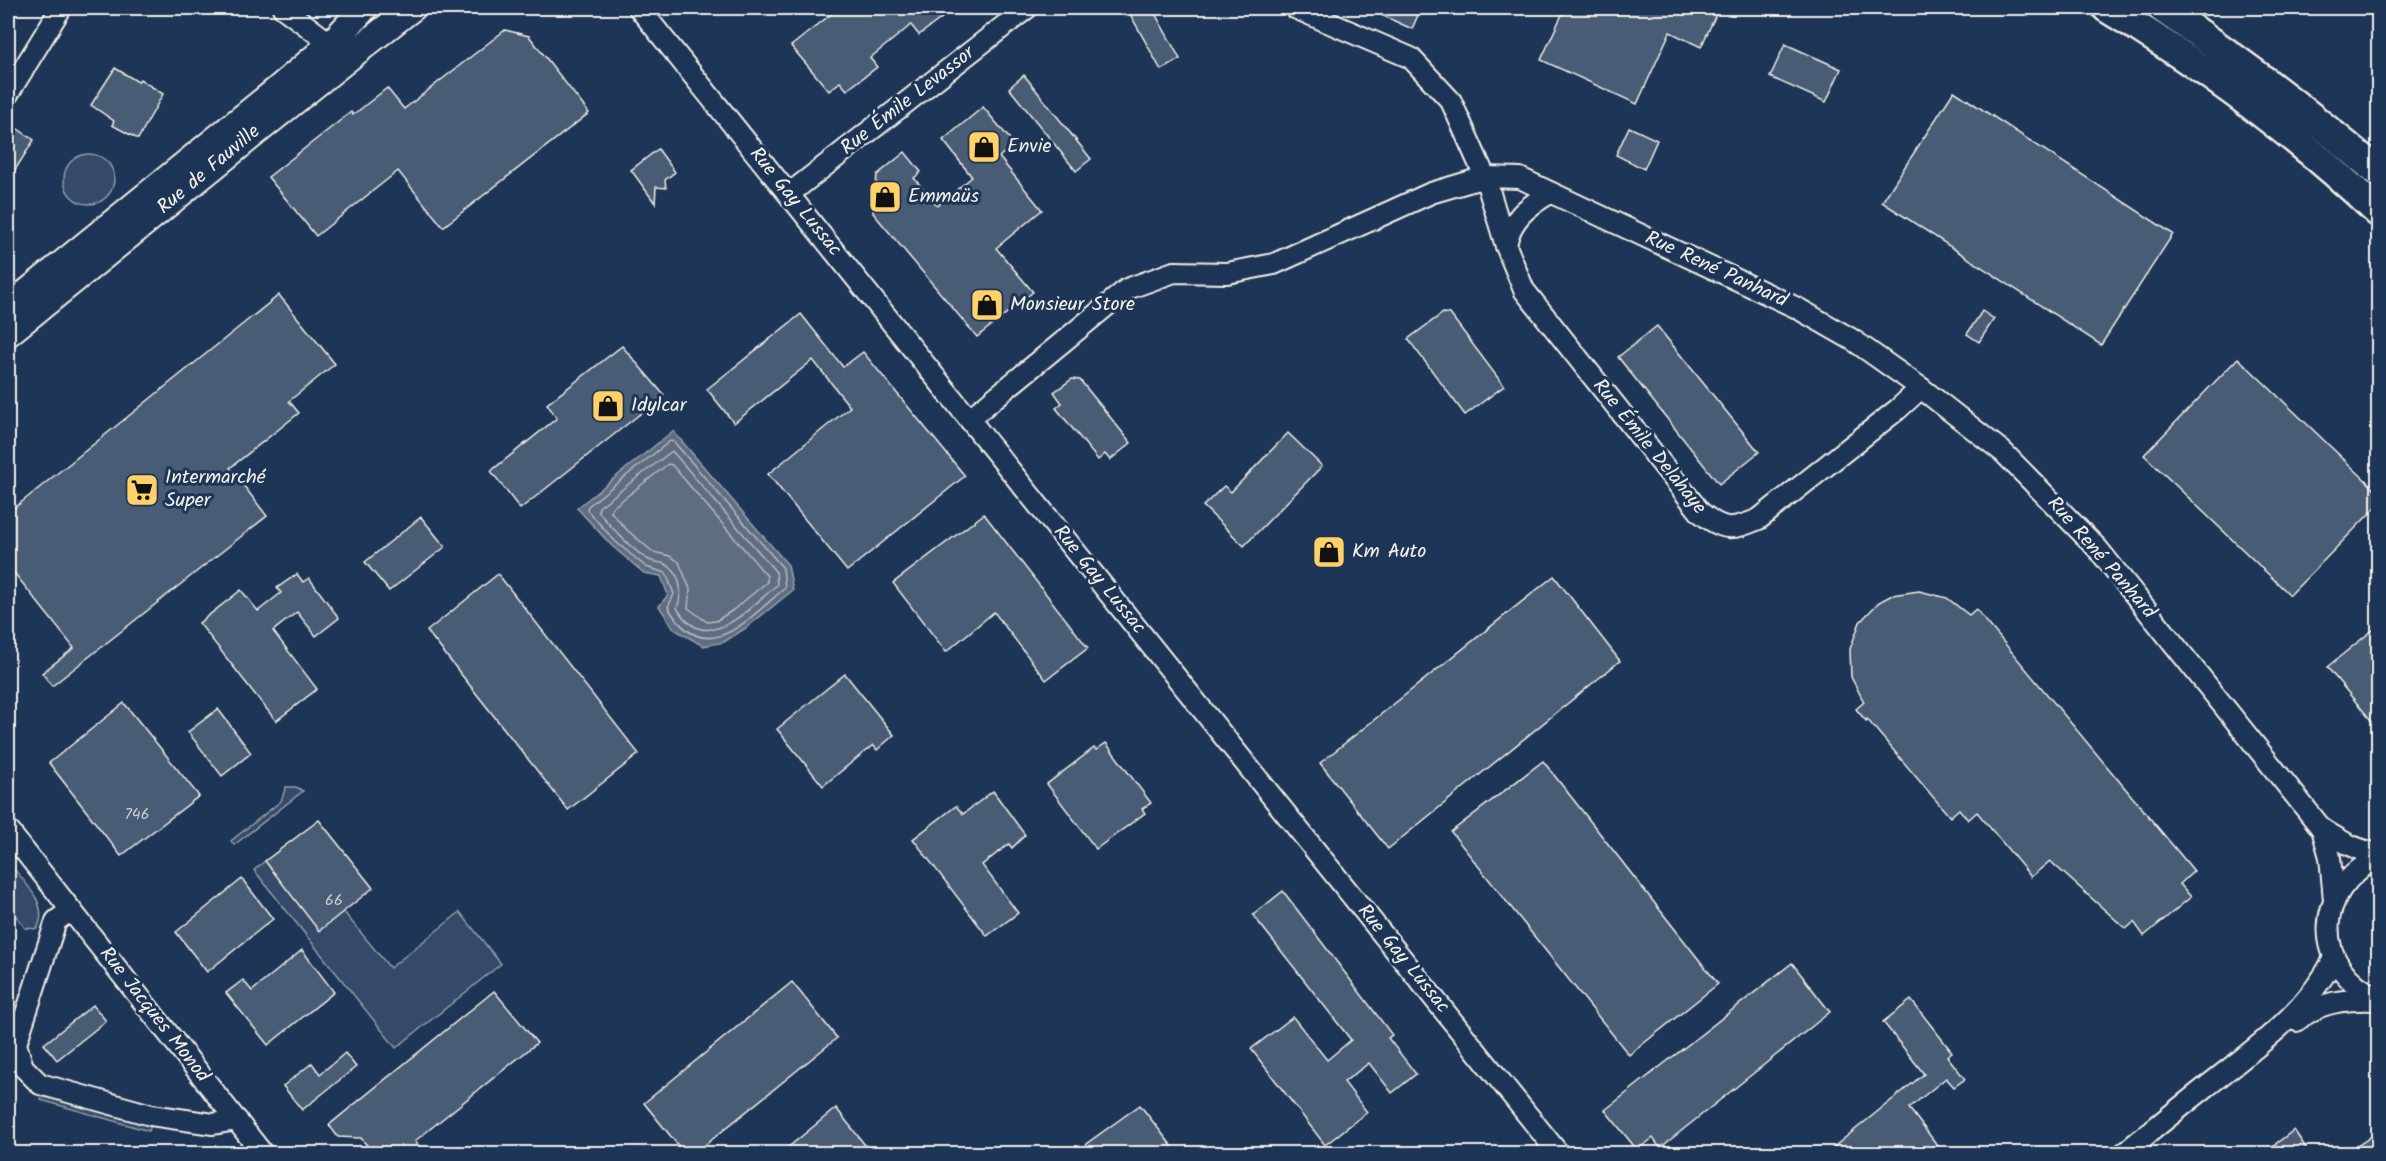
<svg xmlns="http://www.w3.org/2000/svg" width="2386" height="1161" viewBox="0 0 2386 1161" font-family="Kalam,sans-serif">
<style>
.green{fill:#354a67;stroke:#949ea8;stroke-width:1.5}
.water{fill:#5e6d82;stroke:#9aa2ab;stroke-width:1.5}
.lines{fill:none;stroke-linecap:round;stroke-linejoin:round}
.shore{stroke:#b8bcbf;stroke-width:1.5}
.building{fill:#485b74;stroke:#f4f1e8;stroke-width:1.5}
.minor-casing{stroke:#f4f1e8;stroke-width:24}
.major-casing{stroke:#f4f1e8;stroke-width:30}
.highway-casing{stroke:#f4f1e8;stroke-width:33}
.minor{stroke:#1d3557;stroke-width:20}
.major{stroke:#1d3557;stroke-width:26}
.highway{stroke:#1d3557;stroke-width:28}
.labels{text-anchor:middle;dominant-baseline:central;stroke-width:6;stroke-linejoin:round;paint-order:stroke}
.number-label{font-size:16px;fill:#c9cccb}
.street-label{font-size:20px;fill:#f4f1e8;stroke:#1d3557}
.poi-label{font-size:20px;fill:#f4f1e8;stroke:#1d3557;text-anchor:start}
</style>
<rect width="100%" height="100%" fill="#1d3557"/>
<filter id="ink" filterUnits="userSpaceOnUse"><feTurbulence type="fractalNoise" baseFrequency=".0167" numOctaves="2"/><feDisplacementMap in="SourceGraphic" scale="12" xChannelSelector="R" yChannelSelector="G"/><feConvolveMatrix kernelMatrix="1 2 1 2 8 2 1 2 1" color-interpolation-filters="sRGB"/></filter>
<g filter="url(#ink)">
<g class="green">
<circle cx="89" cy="179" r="25"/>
<polygon points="286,787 296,787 303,791 234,845 231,841 281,801"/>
<polygon points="265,861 319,930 343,911 390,968 460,912 501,964 396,1048 254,870"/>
<path d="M 8,862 C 22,880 51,904 37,929 L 25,928 L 8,905 Z"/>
<polygon points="43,1094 151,1124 149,1131 41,1100"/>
</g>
<polygon class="water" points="673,431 788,565 793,590 746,628 724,642 703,646 674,629 659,606 668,595 661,576 644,573 612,546 577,508"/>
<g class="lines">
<g class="shore">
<path d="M 670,441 L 674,442 L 783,568 L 785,588 C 747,620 705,671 668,607 L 674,594 L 666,573 L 646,567 L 616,542 L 587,510 L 588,506 Z"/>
<path d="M 672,451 L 776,572 L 777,585 C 748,609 706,658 677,608 C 682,595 682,579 671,568 C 665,561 657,564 649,560 C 634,552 609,525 598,511 L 599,507 Z"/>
<polygon points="668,464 672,465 767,576 767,582 733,610 716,621 707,622 688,608 690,589 679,562 670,556 653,552 627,530 611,512 612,508"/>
</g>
</g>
<g class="building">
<polygon points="839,8 955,8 919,35 911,25 870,58 877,67 847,90 840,82 829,91 791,46"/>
<polygon points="1138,8 1152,8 1180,59 1161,70 1129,12"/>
<polygon points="1366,8 1421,8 1412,29"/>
<polygon points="1565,8 1719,8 1701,47 1670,32 1637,104 1541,60"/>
<polygon points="505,30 529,36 589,113 443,227 398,171 316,236 268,177 351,112 353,115 387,88 404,109"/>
<polygon points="1785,44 1841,69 1826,102 1770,77"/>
<polygon points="115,68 138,82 140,79 163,94 138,139 112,125 114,121 91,105"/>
<polygon points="1024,75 1091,159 1076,171 1009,88"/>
<polygon points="1954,91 2173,234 2101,345 1882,202"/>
<polygon points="983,107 1014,144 999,157 1042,210 996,248 1033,292 977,337 873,213 877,175 905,152 921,172 914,178 937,206 972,177 943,140"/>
<polygon points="15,127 34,140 8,181 8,138"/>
<polygon points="1629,127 1657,140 1644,169 1616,155"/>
<polygon points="658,149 675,172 665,180 666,188 656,187 655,203 631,170"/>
<polygon points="279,295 335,364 289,401 299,413 230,468 267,516 52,686 42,673 74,648 8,565 8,513"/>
<polygon points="1982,311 1994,319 1979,342 1967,334"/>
<polygon points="1443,313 1450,314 1504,386 1465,415 1408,339"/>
<polygon points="801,314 843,367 863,352 965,476 847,571 768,474 850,407 813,360 734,423 707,389"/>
<polygon points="1657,326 1759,452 1719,484 1618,357"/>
<polygon points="622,346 664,395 520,509 491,471 557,418 547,404"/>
<polygon points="2238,358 2379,493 2379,504 2290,595 2144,455"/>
<polygon points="1072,379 1080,380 1131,443 1110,460 1105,454 1098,460 1056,408 1062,403 1054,392"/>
<polygon points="1288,433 1322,466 1244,546 1203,506 1224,486 1231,492"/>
<polygon points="984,514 1088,648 1046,680 994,612 946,652 893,583"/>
<polygon points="421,517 445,547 389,591 365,562"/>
<polygon points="297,574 303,582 309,578 339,618 316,636 297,612 273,631 317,689 276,721 199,623 241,590 258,611 281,593 277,588"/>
<polygon points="498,574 639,754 568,810 427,631"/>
<polygon points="1554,576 1620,661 1388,849 1320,763"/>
<polygon points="1919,591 1947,598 1969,615 1976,609 2194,871 2180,884 2191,897 2144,936 2134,922 2126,929 2050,861 2031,877 1977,812 1968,820 1959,809 1950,817 1867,719 1866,721 1856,709 1864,702 1851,677 1850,649 1860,622 1879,602 1892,595"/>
<polygon points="2379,625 2379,730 2327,667"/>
<polygon points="845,674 894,735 877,750 873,745 823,786 777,729"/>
<polygon points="124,703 199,796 121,856 49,763"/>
<polygon points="218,709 251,753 222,776 188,732"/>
<polygon points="1106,743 1151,803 1142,809 1145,813 1096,849 1047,784 1094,748 1096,750"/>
<polygon points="1543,761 1718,984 1629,1055 1451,832"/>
<polygon points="993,791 1025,835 1012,848 1009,844 982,865 1018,913 987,936 913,839 956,806 963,814"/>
<polygon points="319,820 373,888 319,931 265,861"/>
<polygon points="242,879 273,919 207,972 176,932"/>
<polygon points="1283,891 1392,1035 1388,1038 1416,1074 1392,1093 1369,1063 1344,1082 1367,1112 1325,1145 1251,1049 1293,1017 1327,1060 1351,1040 1253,915"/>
<polygon points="302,950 334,992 268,1045 226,993 243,980 252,991"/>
<polygon points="1792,963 1830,1012 1660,1148 1653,1138 1637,1150 1605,1110"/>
<polygon points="792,982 837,1038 694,1154 685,1154 644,1103"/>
<polygon points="494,991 537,1043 415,1141 425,1154 374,1154 361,1138 338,1137 329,1125"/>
<polygon points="1911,1000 1952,1052 1947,1056 1965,1079 1954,1087 1946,1078 1909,1108 1944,1154 1825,1154 1924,1074 1883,1022"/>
<polygon points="93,1005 106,1021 57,1060 44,1044"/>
<polygon points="345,1053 356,1067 302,1110 283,1086 312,1063 320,1074"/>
<polygon points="1140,1105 1178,1154 1093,1154 1086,1144"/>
<polygon points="836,1108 872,1154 780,1154"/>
<polygon points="2294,1130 2310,1154 2262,1154"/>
<polygon points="2379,1131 2379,1154 2346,1154"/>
</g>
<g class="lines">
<g class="minor-casing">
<g id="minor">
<polyline points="283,8 331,44"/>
<polyline points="639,8 1559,1154"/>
<path d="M 1295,8 L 1411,58 L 1451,101 L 1485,177 L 1506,246 L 1524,290 L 1700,512 C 1724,532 1732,530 1759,519 L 1898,409 L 1921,388"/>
<polyline points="8,94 61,8"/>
<polyline points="789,194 1027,8"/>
<path d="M 1506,246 C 1510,219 1528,206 1550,193"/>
<path d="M 969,419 L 1127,289 L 1174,272 L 1227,273 L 1274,264 L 1431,193 L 1485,177 L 1520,178 L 1797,308 L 1853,340 L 1921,388 L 2003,452 L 2098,549 L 2322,829 C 2340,840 2356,851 2378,853"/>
<polyline points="2322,829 2330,857 2334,900"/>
<polyline points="8,830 263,1154"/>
<path d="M 2378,858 C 2313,889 2311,968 2378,998"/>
<polyline points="71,910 56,921 16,1044 23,1067 40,1084 151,1115 213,1124 237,1120"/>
<path d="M 2297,1021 C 2320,1001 2346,999 2376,1000"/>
<path d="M 2123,1154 C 2151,1131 2178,1109 2206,1087 C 2253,1050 2307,1012 2334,958"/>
</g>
</g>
<g class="major-casing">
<g id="major">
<polyline points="8,308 277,90 331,44 364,8"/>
<path d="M 8,333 C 143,225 275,114 412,8"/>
</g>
</g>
<g class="highway-casing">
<g id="highway">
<path d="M 2107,8 C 2203,66 2297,135 2378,212"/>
<path d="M 2162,8 C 2238,59 2309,113 2378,172"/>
</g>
</g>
<use href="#minor" class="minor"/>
<use href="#major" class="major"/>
<use href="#highway" class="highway"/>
</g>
</g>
<defs>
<g id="shop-square" transform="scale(1.725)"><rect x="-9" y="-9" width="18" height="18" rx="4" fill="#ffd166" stroke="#1d3557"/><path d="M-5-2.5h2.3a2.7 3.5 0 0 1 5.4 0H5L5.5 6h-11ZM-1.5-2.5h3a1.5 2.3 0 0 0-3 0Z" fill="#111"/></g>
<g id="supermarket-square" transform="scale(1.725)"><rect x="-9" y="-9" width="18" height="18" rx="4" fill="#ffd166" stroke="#1d3557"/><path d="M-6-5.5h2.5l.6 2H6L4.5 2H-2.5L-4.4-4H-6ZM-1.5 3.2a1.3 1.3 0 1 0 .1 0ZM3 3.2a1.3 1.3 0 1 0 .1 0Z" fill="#111"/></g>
</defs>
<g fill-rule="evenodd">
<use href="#shop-square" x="984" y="147"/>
<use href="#shop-square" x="885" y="197"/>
<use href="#shop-square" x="987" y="305"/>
<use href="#shop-square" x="608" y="406"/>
<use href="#supermarket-square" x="142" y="490"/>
<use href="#shop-square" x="1329" y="552"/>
</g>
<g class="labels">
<g class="number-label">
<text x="137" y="814">746</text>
<text x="334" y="900">66</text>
</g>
<g class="street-label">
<text transform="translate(908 101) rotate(-38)">Rue Émile Levassor</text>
<text transform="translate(209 170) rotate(-40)">Rue de Fauville</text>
<text transform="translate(795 202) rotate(51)">Rue Gay Lussac</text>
<text transform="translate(1716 270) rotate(25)">Rue René Panhard</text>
<text transform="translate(1649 447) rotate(51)">Rue Émile Delahaye</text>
<text transform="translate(2101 558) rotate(49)">Rue René Panhard</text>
<text transform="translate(1099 580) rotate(51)">Rue Gay Lussac</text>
<text transform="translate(1403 959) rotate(51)">Rue Gay Lussac</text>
<text transform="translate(154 1015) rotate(52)">Rue Jacques Monod</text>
</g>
<g class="poi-label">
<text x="1007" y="147">Envie</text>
<text x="908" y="197">Emmaüs</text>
<text x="1010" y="305">Monsieur Store</text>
<text x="631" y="406">Idylcar</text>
<text x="165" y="478">Intermarché<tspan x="165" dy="23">Super</tspan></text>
<text x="1352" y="552">Km Auto</text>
</g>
</g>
<rect width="2386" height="1161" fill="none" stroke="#1d3557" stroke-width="30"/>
<rect x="15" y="15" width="2356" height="1131" fill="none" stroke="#f4f1e8" stroke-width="2" filter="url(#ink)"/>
</svg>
